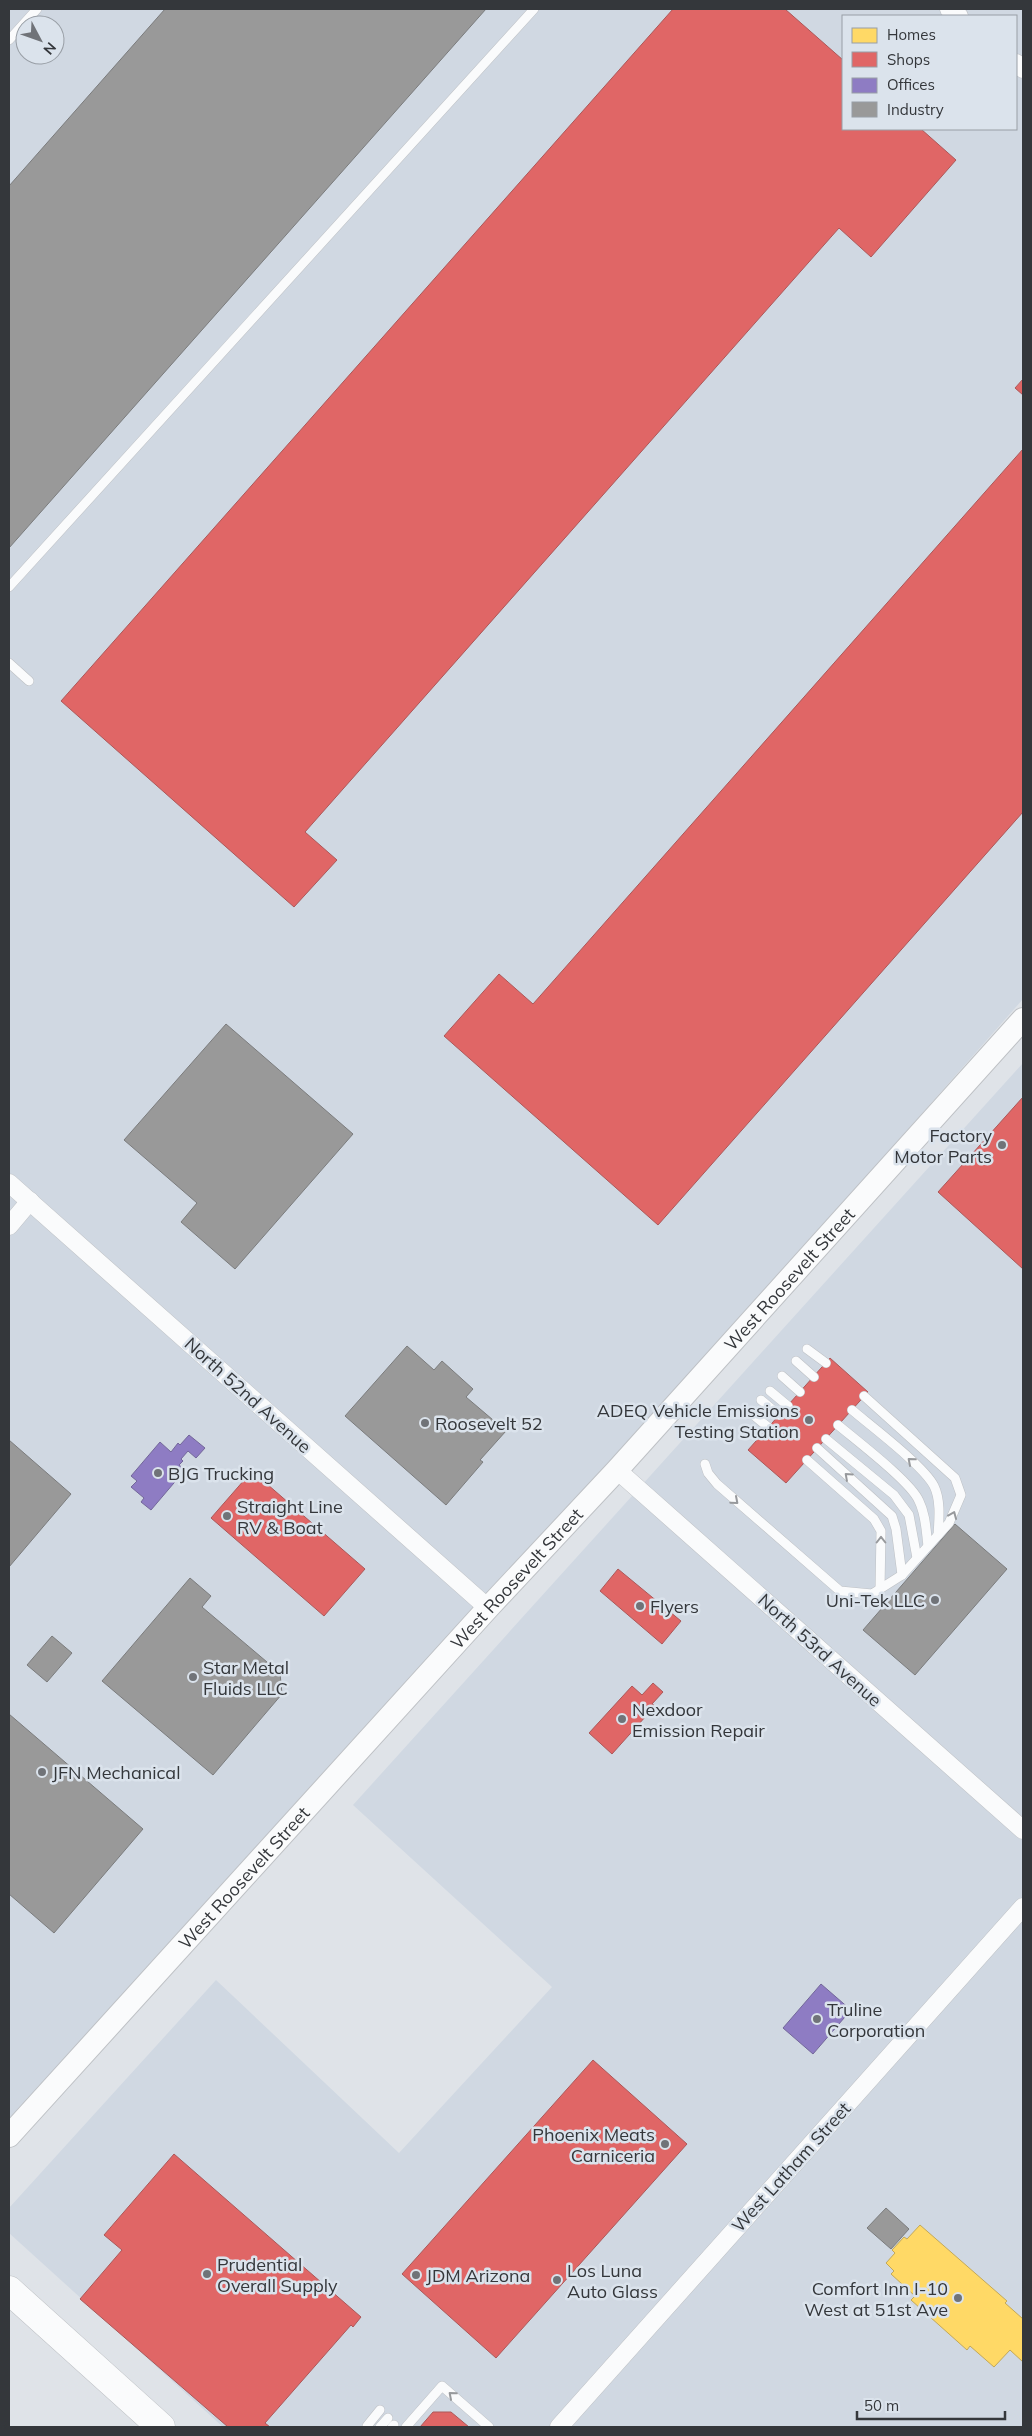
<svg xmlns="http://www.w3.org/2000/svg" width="1032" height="2436" viewBox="0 0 1032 2436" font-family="Mulish,sans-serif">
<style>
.built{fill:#d0d8e2;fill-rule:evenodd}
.homes{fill:#ffd966;stroke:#c2a859}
.shops{fill:#e06666;stroke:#ac5859}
.offices{fill:#8e7cc3;stroke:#73679a}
.industry{fill:#999;stroke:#7b7c7d}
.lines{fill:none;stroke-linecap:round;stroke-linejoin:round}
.service-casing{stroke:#bec1c5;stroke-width:10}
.minor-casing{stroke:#bec1c5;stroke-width:19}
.tertiary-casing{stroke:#bec1c5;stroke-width:24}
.primary-casing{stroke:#bec1c5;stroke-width:29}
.service{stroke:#fafbfc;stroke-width:9}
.minor{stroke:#fafbfc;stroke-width:18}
.tertiary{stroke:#fafbfc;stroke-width:22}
.primary{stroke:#fafbfc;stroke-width:28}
.oneway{stroke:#97999c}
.poi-dot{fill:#707378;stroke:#dbe3ec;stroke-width:2}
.labels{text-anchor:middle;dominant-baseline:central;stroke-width:5;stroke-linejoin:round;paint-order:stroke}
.poi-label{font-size:18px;fill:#34373b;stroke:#dbe3ec;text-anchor:start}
.street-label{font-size:18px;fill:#34373b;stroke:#dbe3ec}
</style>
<rect width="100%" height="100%" fill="#dfe3e8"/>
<g class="built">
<path d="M 9,9 L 1023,9 L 1023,999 L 721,1341 L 9,2136 ZM 843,16 L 1016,16 L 1016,129 L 843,129 ZM 25,25 L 55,25 L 55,55 L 25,55 Z"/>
<polygon points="1023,1063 1023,2427 223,2427 9,2233 9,2208 216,1980 399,2153 552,1987 353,1805"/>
</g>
<polygon class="homes" points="920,2225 1007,2301 1005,2303 1023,2319 1023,2362 1010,2350 994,2367 970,2346 967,2350 911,2300 915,2296 891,2274 894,2271 886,2263 895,2253 892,2250 904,2237 907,2239"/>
<g class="shops">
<polygon points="673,9 785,9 843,60 843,129 921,129 956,160 871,257 839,228 305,832 337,860 294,907 61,701"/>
<polygon points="1023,379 1023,395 1015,388"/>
<polygon points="1023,449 1023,812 658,1225 444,1036 499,974 533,1004"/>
<polygon points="1023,1097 1023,1269 938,1192"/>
<polygon points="830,1358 868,1392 786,1483 748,1450"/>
<polygon points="252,1471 365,1569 324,1616 211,1518"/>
<polygon points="618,1569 681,1621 662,1644 600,1591"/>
<polygon points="653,1683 663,1692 652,1704 655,1706 612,1754 589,1733 632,1686 642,1695"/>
<polygon points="593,2060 687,2144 496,2358 402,2274"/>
<polygon points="174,2154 361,2317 353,2327 351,2325 265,2423 270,2427 228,2427 80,2299 122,2250 104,2235"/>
<polygon points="433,2412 451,2412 469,2427 420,2427"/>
</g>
<g class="offices">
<polygon points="189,1435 205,1448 196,1458 188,1451 181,1459 183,1461 179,1465 185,1470 151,1510 141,1502 144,1498 131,1487 137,1481 131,1476 160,1442 171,1452 178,1443 180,1445"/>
<polygon points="821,1984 851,2010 813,2054 783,2028"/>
</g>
<g class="industry">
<polygon points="165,9 486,9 9,548 9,186"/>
<polygon points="226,1024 353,1134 235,1269 181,1222 197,1203 124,1140"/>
<polygon points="407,1346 434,1370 442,1361 473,1389 466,1397 506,1431 480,1460 483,1462 446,1505 345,1416"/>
<polygon points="9,1440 71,1494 9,1567"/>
<polygon points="955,1524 1007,1569 915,1675 863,1630"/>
<polygon points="190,1578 211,1596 202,1607 280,1673 282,1694 213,1775 102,1681"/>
<polygon points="52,1636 72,1653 47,1682 27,1665"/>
<polygon points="9,1714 143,1829 54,1933 9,1894"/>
<polygon points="886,2208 909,2229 891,2249 867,2228"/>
</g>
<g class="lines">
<g class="service-casing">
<g id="service">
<polyline points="9,40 37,9"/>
<polyline points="9,587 534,9"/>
<polyline points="9,663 29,681"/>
<polyline points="807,1349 826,1363"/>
<polyline points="796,1361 814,1377"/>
<polyline points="782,1376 800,1392"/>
<polyline points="770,1391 788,1406"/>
<polyline points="761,1400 779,1415"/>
<path d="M 852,1410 C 871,1426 924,1466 934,1486 C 941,1500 939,1520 938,1535"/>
<polyline points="751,1413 768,1427"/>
<path d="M 838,1425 C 857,1441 911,1482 919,1501 C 926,1515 926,1531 928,1546"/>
<polyline points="826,1439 894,1495 909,1515 917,1558"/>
<polyline points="817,1448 892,1516 896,1529 902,1575"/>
<polyline points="807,1460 874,1519 881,1531 880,1589"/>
<polyline points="705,1464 708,1473 717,1484 840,1591 872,1594 902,1575 949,1523 961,1495 955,1478 864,1396"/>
<polyline points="367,2426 380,2410"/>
<polyline points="380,2427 388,2418"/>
<polyline points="392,2427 394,2425"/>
<polyline points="406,2427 442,2386 489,2427"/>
</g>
</g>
<g class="minor-casing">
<g id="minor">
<polyline points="949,9 959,16"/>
<polyline points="1016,63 1023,69"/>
<polyline points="9,1183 488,1608"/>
<polyline points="9,1226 30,1201"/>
<polyline points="617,1470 1023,1830"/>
<polyline points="559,2427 1023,1907"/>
</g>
</g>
<g class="tertiary-casing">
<g id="tertiary">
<path id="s1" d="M 9,2136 L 488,1608 L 617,1470 L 1023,1019"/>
</g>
</g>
<g class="primary-casing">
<polyline id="primary" points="9,2290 161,2427"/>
</g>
<use href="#service" class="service"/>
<use href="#minor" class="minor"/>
<use href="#tertiary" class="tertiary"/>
<use href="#primary" class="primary"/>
</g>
<defs><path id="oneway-chevron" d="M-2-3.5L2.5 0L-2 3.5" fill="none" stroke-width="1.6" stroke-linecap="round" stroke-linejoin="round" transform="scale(1.25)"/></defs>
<g class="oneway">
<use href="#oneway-chevron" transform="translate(911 1461) rotate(-139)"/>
<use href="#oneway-chevron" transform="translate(848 1476) rotate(-138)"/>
<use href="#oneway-chevron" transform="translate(735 1501) rotate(41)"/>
<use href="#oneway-chevron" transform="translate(953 1515) rotate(-67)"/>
<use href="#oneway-chevron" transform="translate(881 1540) rotate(-90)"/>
<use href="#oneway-chevron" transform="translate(452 2395) rotate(-139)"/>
</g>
<g class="poi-dot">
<circle cx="1002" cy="1145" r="5"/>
<circle cx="809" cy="1420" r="5"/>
<circle cx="425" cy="1423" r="5"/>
<circle cx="158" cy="1473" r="5"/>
<circle cx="227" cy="1516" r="5"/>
<circle cx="935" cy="1600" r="5"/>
<circle cx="640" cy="1606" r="5"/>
<circle cx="193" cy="1677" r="5"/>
<circle cx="622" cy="1719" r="5"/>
<circle cx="42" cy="1772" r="5"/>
<circle cx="817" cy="2019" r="5"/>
<circle cx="665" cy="2144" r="5"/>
<circle cx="207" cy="2274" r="5"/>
<circle cx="416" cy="2275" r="5"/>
<circle cx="557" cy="2280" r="5"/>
<circle cx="958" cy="2298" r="5"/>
</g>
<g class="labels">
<g class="poi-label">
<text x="992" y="1135" text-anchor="end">Factory<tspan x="992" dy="21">Motor Parts</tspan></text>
<text x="799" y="1410" text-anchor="end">ADEQ Vehicle Emissions<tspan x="799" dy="21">Testing Station</tspan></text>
<text x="435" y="1423">Roosevelt 52</text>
<text x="168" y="1473">BJG Trucking</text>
<text x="237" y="1506">Straight Line<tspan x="237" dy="21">RV &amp; Boat</tspan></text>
<text x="925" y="1600" text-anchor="end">Uni-Tek LLC</text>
<text x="650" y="1606">Flyers</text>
<text x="203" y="1667">Star Metal<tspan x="203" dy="21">Fluids LLC</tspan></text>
<text x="632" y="1709">Nexdoor<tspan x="632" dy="21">Emission Repair</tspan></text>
<text x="52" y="1772">JFN Mechanical</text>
<text x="827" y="2009">Truline<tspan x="827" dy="21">Corporation</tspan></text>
<text x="655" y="2134" text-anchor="end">Phoenix Meats<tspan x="655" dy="21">Carniceria</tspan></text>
<text x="217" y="2264">Prudential<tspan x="217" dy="21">Overall Supply</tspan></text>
<text x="567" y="2270">Los Luna<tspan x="567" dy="21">Auto Glass</tspan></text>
<text x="426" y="2275">JDM Arizona</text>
<text x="948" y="2288" text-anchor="end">Comfort Inn I-10<tspan x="948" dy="21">West at 51st Ave</tspan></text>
</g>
<g class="street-label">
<text stroke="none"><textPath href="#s1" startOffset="1159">West Roosevelt Street</textPath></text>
<text transform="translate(248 1395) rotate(42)">North 52nd Avenue</text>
<text stroke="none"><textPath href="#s1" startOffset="754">West Roosevelt Street</textPath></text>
<text transform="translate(820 1650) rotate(42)">North 53rd Avenue</text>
<text stroke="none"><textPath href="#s1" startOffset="349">West Roosevelt Street</textPath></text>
<text transform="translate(791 2167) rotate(-48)">West Latham Street</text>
</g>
</g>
<rect width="1032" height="2436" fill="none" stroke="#34373b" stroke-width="20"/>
<rect x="842" y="15" width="175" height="115" fill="#dbe3ec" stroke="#989ea5"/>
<rect x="852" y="28" width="25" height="15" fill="#ffd966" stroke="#989ea5"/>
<text x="887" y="40" font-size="15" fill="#34373b">Homes</text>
<rect x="852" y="52" width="25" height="15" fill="#e06666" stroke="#989ea5"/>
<text x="887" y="65" font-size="15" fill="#34373b">Shops</text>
<rect x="852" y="78" width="25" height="15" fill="#8e7cc3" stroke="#989ea5"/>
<text x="887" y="90" font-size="15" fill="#34373b">Offices</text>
<rect x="852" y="102" width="25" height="15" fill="#999999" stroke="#989ea5"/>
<text x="887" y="115" font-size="15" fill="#34373b">Industry</text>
<g transform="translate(40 40) rotate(131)"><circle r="24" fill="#dbe3ec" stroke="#989ea5"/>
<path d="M0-4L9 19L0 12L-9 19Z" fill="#707378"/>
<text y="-8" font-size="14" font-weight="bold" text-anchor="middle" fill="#34373b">N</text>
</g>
<path d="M857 2411v8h148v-8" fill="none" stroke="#34373b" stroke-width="2.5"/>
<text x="864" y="2411" font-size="15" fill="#34373b" stroke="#dbe3ec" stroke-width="4" paint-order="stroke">50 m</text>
</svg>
